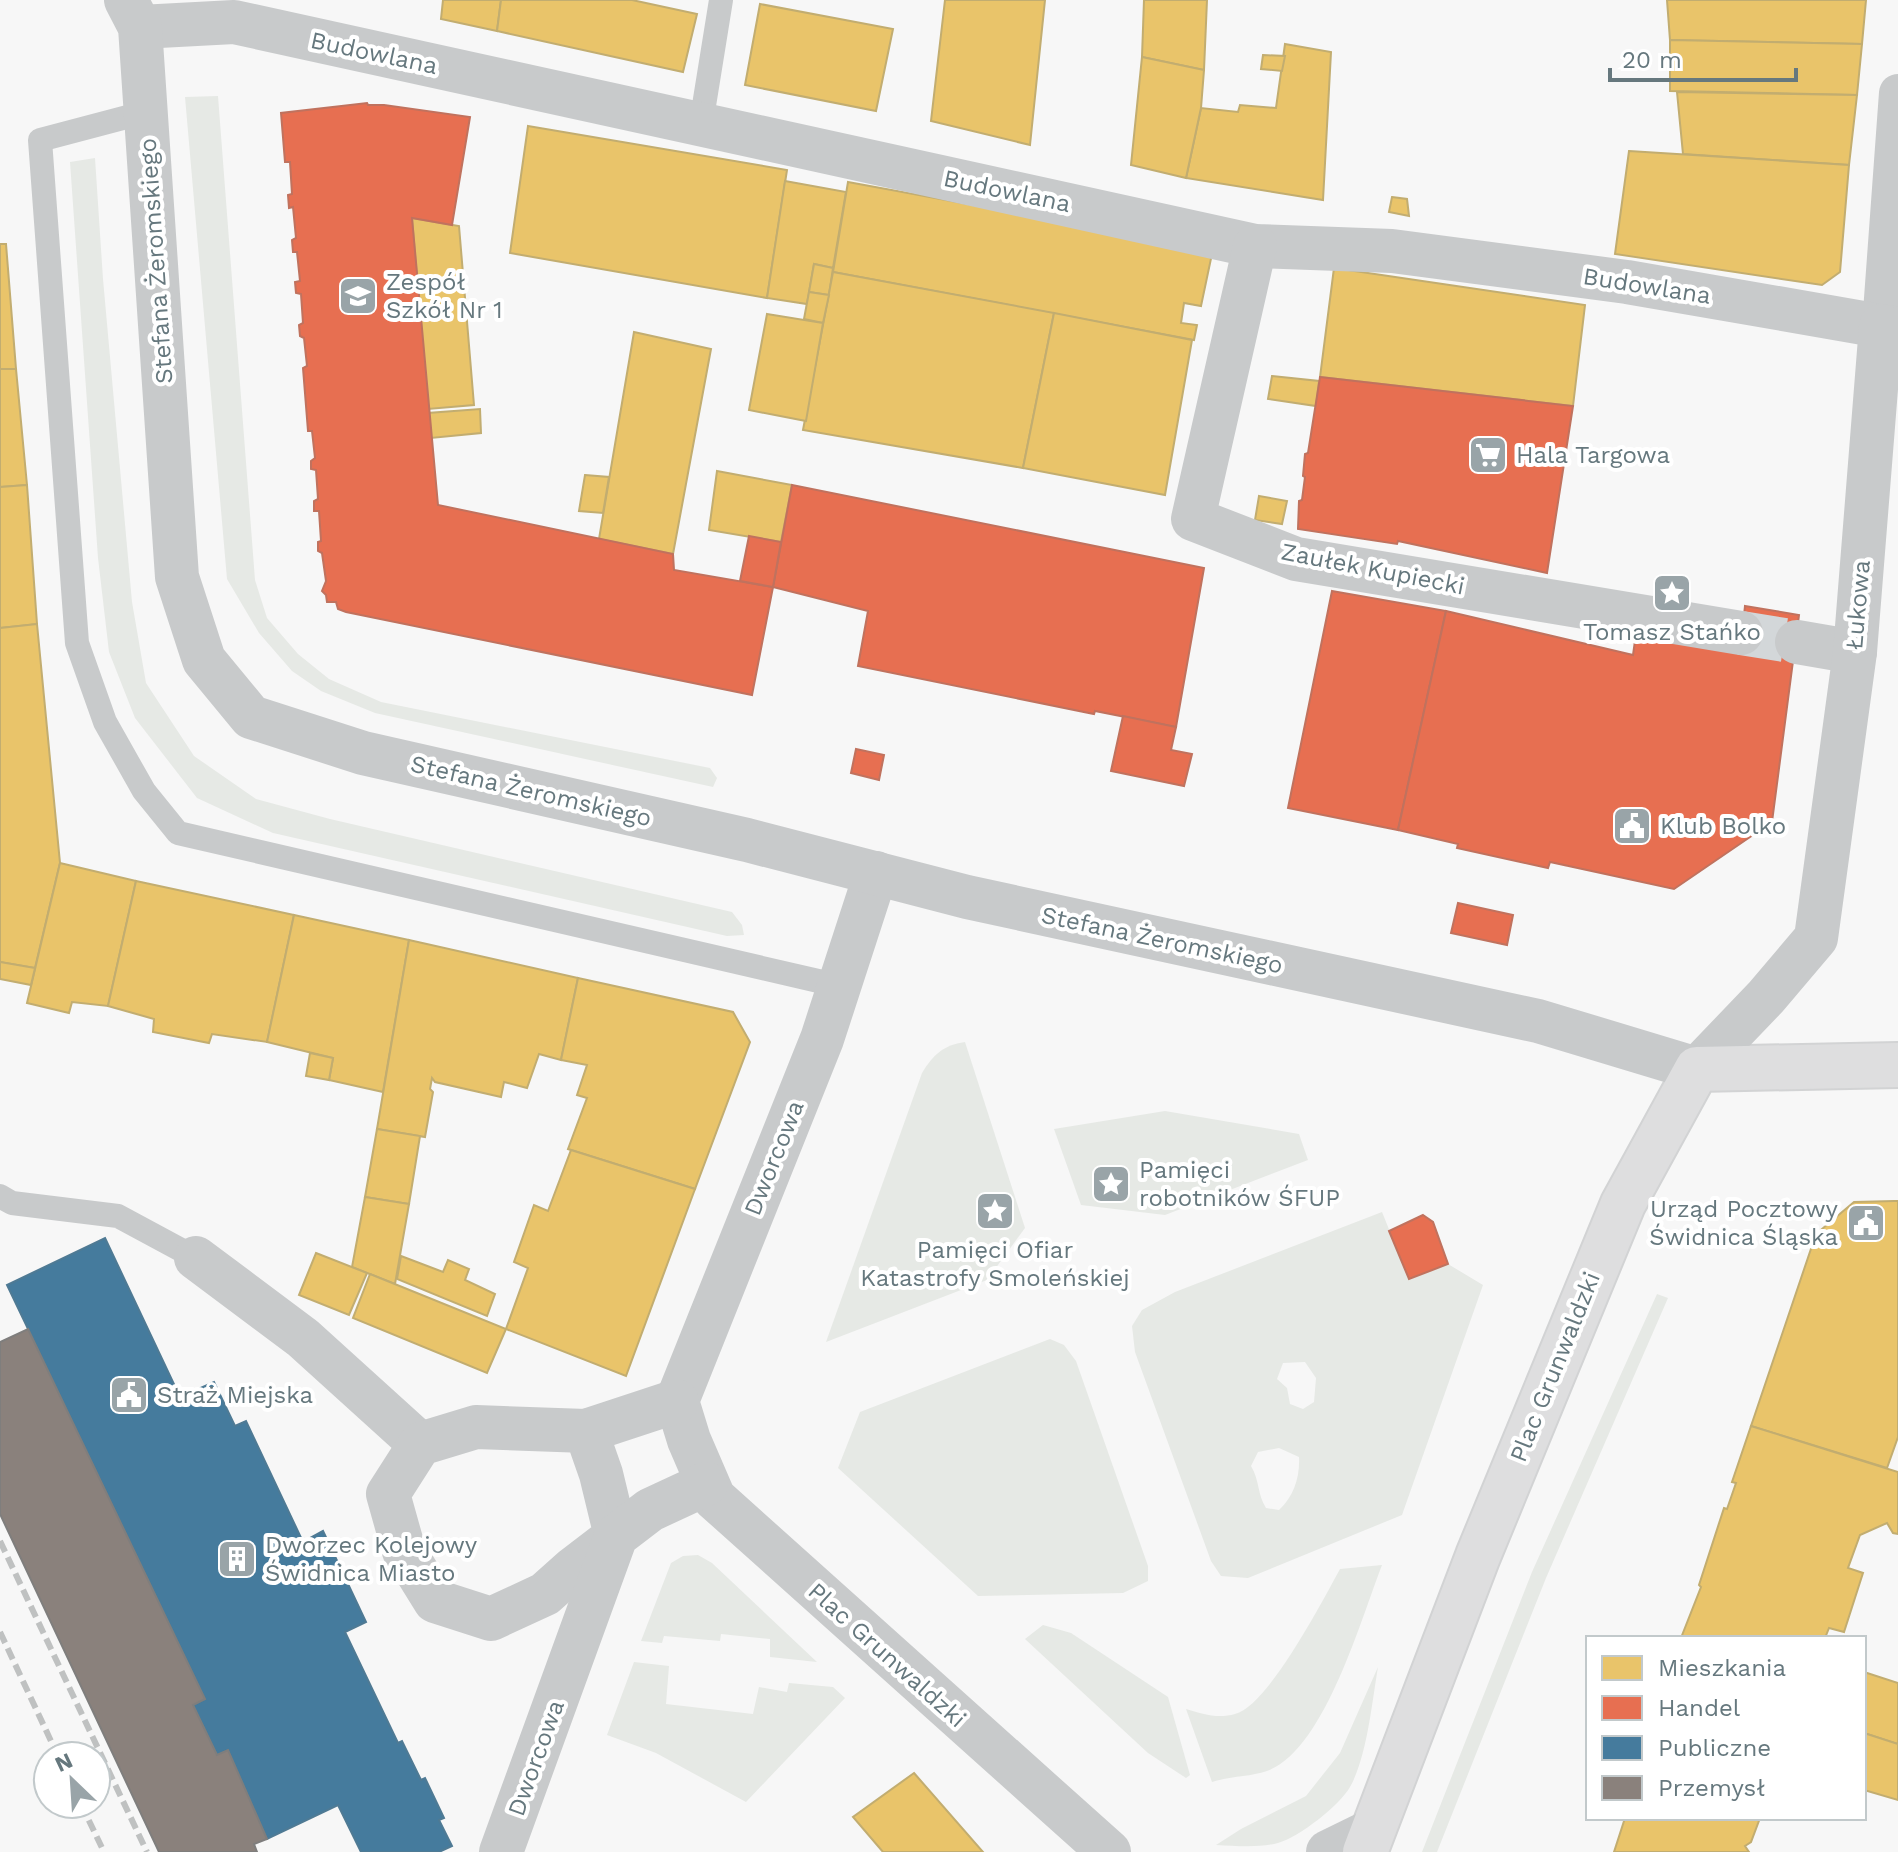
<svg xmlns="http://www.w3.org/2000/svg" width="1898" height="1852" viewBox="0 0 1898 1852" font-family="'Work Sans',sans-serif">
<style>
.green{fill:#e6e9e5;fill-rule:evenodd}
.homes{fill:#e9c46a;stroke:#c2ad70;stroke-width:2}
.shops{fill:#e76f51;stroke:#c0725e;stroke-width:2}
.public{fill:#457b9d;stroke:#4f7a94;stroke-width:2}
.industry{fill:#8a817c;stroke:#7f7e7d;stroke-width:2}
.lines{fill:none;stroke-linecap:round;stroke-linejoin:round}
.minor-tunnel{stroke:#d3d7d9;stroke-width:44;stroke-dasharray:44 22;stroke-linecap:butt}
.secondary-casing{stroke:#d2d3d4;stroke-width:48}
.service{stroke:#c8cacb;stroke-width:24}
.pedestrian{stroke:#c8cacb;stroke-width:38}
.minor{stroke:#c8cacb;stroke-width:44}
.tertiary{stroke:#c8cacb;stroke-width:44}
.secondary{stroke:#dededf;stroke-width:44}
.rail{stroke:#bfc1c1;stroke-width:6;stroke-dasharray:12 6;stroke-linecap:butt}
.labels{text-anchor:middle;dominant-baseline:central;stroke-width:8;stroke-linejoin:round;paint-order:stroke}
.street-label{font-size:24px;fill:#66787e;stroke:#fff}
.poi-label{font-size:24px;fill:#66787e;stroke:#fff;text-anchor:start}
</style>
<rect width="100%" height="100%" fill="#f7f7f7"/>
<g class="green">
<polygon points="218,96 255,580 267,618 298,654 329,679 381,702 710,768 717,778 713,787 375,713 321,691 292,671 259,633 227,579 185,97"/>
<polygon points="95,158 103,279 132,602 146,683 194,756 256,799 330,819 732,912 742,925 744,935 727,936 273,833 197,798 135,718 109,652 98,558 70,162"/>
<path d="M 965,1042 L 1025,1228 L 987,1280 L 826,1342 L 922,1073 C 933,1055 943,1045 965,1042 Z"/>
<polygon points="1165,1111 1299,1134 1308,1160 1165,1215 1081,1205 1054,1129"/>
<path d="M 1382,1212 L 1409,1279 L 1448,1264 L 1483,1285 L 1402,1515 L 1248,1578 L 1221,1576 L 1211,1561 L 1135,1352 L 1132,1326 L 1142,1310 L 1175,1292 ZM 1305,1362 L 1316,1378 L 1314,1402 L 1303,1409 L 1290,1404 L 1287,1388 L 1277,1379 L 1283,1363 ZM 1279,1448 L 1299,1457 C 1300,1477 1294,1496 1279,1510 L 1266,1508 C 1257,1494 1260,1481 1251,1466 L 1258,1452 Z"/>
<polygon points="1657,1294 1668,1298 1546,1578 1437,1852 1422,1852 1532,1572"/>
<polygon points="1050,1339 1064,1345 1076,1361 1148,1566 1148,1581 1123,1593 978,1596 838,1468 860,1412"/>
<polygon points="698,1555 712,1563 817,1662 770,1657 770,1639 721,1634 720,1641 664,1636 662,1643 641,1641 671,1563 683,1556"/>
<path d="M 1382,1565 C 1361,1619 1324,1751 1267,1771 C 1249,1777 1230,1776 1212,1782 L 1186,1709 C 1202,1714 1218,1719 1235,1714 C 1268,1706 1323,1600 1340,1569 Z"/>
<polygon points="1043,1625 1071,1633 1168,1697 1190,1775 1186,1778 1148,1753 1025,1639"/>
<polygon points="634,1662 669,1666 666,1704 753,1714 759,1687 787,1692 789,1683 833,1687 845,1698 746,1802 656,1753 607,1735"/>
<path d="M 1378,1667 C 1372,1702 1367,1757 1350,1787 C 1339,1806 1299,1837 1278,1843 C 1258,1848 1237,1846 1216,1845 L 1241,1829 L 1306,1796 L 1340,1753 Z"/>
</g>
<g class="homes">
<polygon points="443,0 501,0 497,31 441,19"/>
<polygon points="501,0 632,0 697,14 683,72 497,31"/>
<polygon points="945,0 1045,0 1030,145 931,121"/>
<polygon points="1144,0 1207,0 1204,70 1142,57"/>
<polygon points="1667,0 1866,0 1862,44 1670,40"/>
<polygon points="760,4 893,29 876,111 745,85"/>
<polygon points="1670,40 1862,44 1857,95 1670,91"/>
<polygon points="1285,44 1331,52 1323,200 1186,178 1201,108 1238,112 1240,105 1276,108"/>
<polygon points="1263,55 1285,56 1282,71 1261,69"/>
<polygon points="1142,57 1204,70 1201,108 1186,178 1131,165"/>
<polygon points="1677,92 1857,95 1849,165 1683,154"/>
<polygon points="528,126 787,170 767,298 510,253"/>
<polygon points="1629,151 1849,165 1840,272 1822,285 1615,254"/>
<polygon points="785,181 846,192 833,268 814,264 807,304 767,298"/>
<polygon points="848,182 1213,249 1201,306 1184,303 1181,323 1197,325 1194,340 833,272"/>
<polygon points="1392,197 1407,199 1409,216 1389,212"/>
<polygon points="412,218 459,226 474,405 428,409"/>
<polygon points="0,244 6,244 16,369 0,369"/>
<polygon points="814,264 833,268 829,295 809,292"/>
<polygon points="1334,268 1585,305 1573,406 1320,377"/>
<polygon points="833,272 1054,313 1023,468 803,430"/>
<polygon points="809,292 829,295 823,323 804,319"/>
<polygon points="1054,313 1192,340 1165,495 1023,468"/>
<polygon points="767,314 823,323 806,421 749,410"/>
<polygon points="634,332 711,349 673,554 599,539"/>
<polygon points="0,369 16,369 27,485 0,487"/>
<polygon points="1272,376 1319,381 1316,406 1268,399"/>
<polygon points="480,409 481,433 431,438 428,413"/>
<polygon points="717,471 792,485 781,542 709,530"/>
<polygon points="585,475 609,477 603,513 579,511"/>
<polygon points="27,485 37,624 0,628 0,487"/>
<polygon points="1259,496 1287,501 1282,524 1255,520"/>
<polygon points="37,624 60,863 35,968 0,962 0,628"/>
<polygon points="60,863 136,881 108,1006 72,1002 69,1013 27,1003"/>
<polygon points="136,881 294,915 267,1042 212,1034 209,1043 153,1032 154,1019 108,1006"/>
<polygon points="294,915 409,940 383,1092 329,1080 333,1058 267,1042"/>
<polygon points="409,940 578,978 561,1060 539,1054 527,1088 504,1082 501,1097 435,1082 432,1078 430,1089 433,1092 425,1137 377,1129"/>
<polygon points="0,962 35,968 31,985 0,979"/>
<polygon points="578,978 733,1012 750,1042 695,1189 568,1149 587,1098 577,1095 587,1065 561,1060"/>
<polygon points="310,1053 333,1058 329,1080 306,1076"/>
<polygon points="377,1129 420,1136 409,1204 365,1197"/>
<polygon points="571,1150 695,1189 626,1376 506,1329 528,1268 514,1262 534,1205 548,1211"/>
<polygon points="365,1197 409,1204 395,1284 352,1267"/>
<polygon points="1894,1201 1898,1201 1898,1437 1887,1468 1751,1426 1816,1234 1854,1202"/>
<polygon points="316,1253 367,1273 349,1315 299,1295"/>
<polygon points="401,1256 443,1272 448,1260 469,1269 465,1280 495,1294 487,1316 397,1279"/>
<polygon points="370,1274 506,1329 487,1373 353,1318"/>
<polygon points="1751,1426 1898,1472 1898,1534 1893,1533 1887,1523 1860,1535 1848,1568 1863,1573 1844,1632 1829,1628 1825,1638 1681,1638 1701,1587 1699,1585 1724,1508 1727,1509 1736,1483 1732,1482"/>
<polygon points="1864,1672 1898,1683 1898,1744 1864,1733"/>
<polygon points="1864,1733 1898,1744 1898,1800 1864,1790"/>
<polygon points="914,1773 983,1852 883,1852 853,1817"/>
<polygon points="1625,1818 1760,1818 1751,1842 1745,1846 1749,1852 1614,1852"/>
</g>
<g class="shops">
<polygon points="367,103 368,105 384,105 470,117 452,225 412,218 438,505 673,554 674,570 773,587 752,695 346,612 338,609 336,602 327,602 326,595 322,591 326,581 322,553 318,551 318,542 321,541 319,511 314,511 314,501 318,499 316,470 311,469 311,461 315,458 312,431 308,431 303,368 307,366 304,338 300,336 299,325 303,323 301,294 296,293 295,282 300,281 297,252 293,252 292,240 296,238 293,207 289,208 288,195 292,194 290,162 285,162 281,113"/>
<polygon points="1320,377 1573,406 1547,573 1398,541 1397,544 1298,529 1299,501 1302,500 1305,477 1303,476 1305,454 1308,453"/>
<polygon points="792,485 1204,568 1176,727 1095,711 1094,714 858,666 868,611 773,587"/>
<polygon points="749,536 781,542 773,587 740,581"/>
<polygon points="1332,591 1446,611 1398,830 1288,808"/>
<polygon points="1745,606 1799,615 1772,822 1674,889 1550,862 1548,868 1457,848 1458,844 1398,830 1446,611 1633,655 1636,634 1740,653"/>
<polygon points="1123,716 1176,727 1171,750 1192,754 1184,786 1111,771"/>
<polygon points="856,749 884,755 879,780 851,773"/>
<polygon points="1458,903 1513,915 1507,945 1451,933"/>
<polygon points="1423,1215 1433,1222 1448,1264 1409,1279 1389,1231"/>
</g>
<polygon class="public" points="105,1238 180,1397 214,1382 235,1426 246,1421 303,1542 323,1531 366,1622 345,1632 398,1743 402,1741 421,1780 425,1778 444,1818 439,1820 452,1846 439,1852 361,1852 338,1805 267,1839 228,1750 217,1755 193,1705 205,1699 7,1285"/>
<polygon class="industry" points="28,1329 205,1699 193,1705 217,1755 228,1750 267,1839 254,1844 257,1852 159,1852 0,1514 0,1342"/>
<g class="lines">
<polyline class="minor-tunnel" points="1741,633 1797,642"/>
<g class="secondary-casing">
<polyline id="secondary" points="1365,1852 1478,1556 1623,1204 1697,1069 1898,1065"/>
</g>
<g class="service">
<polyline points="146,112 40,140 77,643 105,722 144,791 178,833 840,986"/>
<polyline points="701,124 721,0"/>
<polyline points="0,1196 12,1203 118,1216 196,1258"/>
</g>
<polyline class="pedestrian" points="1881,326 1898,93"/>
<g class="minor">
<polyline points="140,27 234,22 1255,246 1392,251 1627,282 1898,329"/>
<polyline points="1255,246 1193,519 1296,559 1741,633"/>
<polyline points="1797,642 1855,652"/>
<polyline points="876,873 822,1039 677,1401 689,1440 714,1498 1109,1852"/>
<polyline points="1697,1069 1766,997 1816,938 1855,652 1881,326"/>
<polyline points="196,1258 303,1338 420,1444"/>
<polyline points="586,1431 601,1474 616,1536 573,1569 545,1594 491,1619 435,1601 404,1551 388,1494 420,1444 476,1427 586,1431 677,1401"/>
<polyline points="501,1852 616,1536 650,1510 706,1484"/>
<polyline points="1328,1852 1373,1830"/>
</g>
<polyline class="tertiary" points="126,0 140,27 177,577 204,660 251,717 363,753 747,840 967,897 1538,1021 1697,1069"/>
<use href="#secondary" class="secondary"/>
<g class="rail">
<polyline points="0,1541 147,1852"/>
<polyline points="0,1632 58,1756"/>
<polyline points="81,1804 104,1852"/>
</g>
</g>
<defs>
<g id="school-square" transform="scale(2)"><rect x="-9" y="-9" width="18" height="18" rx="4" fill="#99a4a8" stroke="#fff"/><path d="M0-5L7-2L0 1L-7-2ZM-4 1L0 2.5L4 1V4Q0 6-4 4Z" fill="#fff"/></g>
<g id="supermarket-square" transform="scale(2)"><rect x="-9" y="-9" width="18" height="18" rx="4" fill="#99a4a8" stroke="#fff"/><path d="M-6-5.5h2.5l.6 2H6L4.5 2H-2.5L-4.4-4H-6ZM-1.5 3.2a1.3 1.3 0 1 0 .1 0ZM3 3.2a1.3 1.3 0 1 0 .1 0Z" fill="#fff"/></g>
<g id="sight-square" transform="scale(2)"><rect x="-9" y="-9" width="18" height="18" rx="4" fill="#99a4a8" stroke="#fff"/><path d="M0-6L1.8-2.2L6-1.7L2.9 1.2L3.7 5.4L0 3.3L-3.7 5.4L-2.9 1.2L-6-1.7L-1.8-2.2Z" fill="#fff"/></g>
<g id="civic-square" transform="scale(2)"><rect x="-9" y="-9" width="18" height="18" rx="4" fill="#99a4a8" stroke="#fff"/><path d="M-.6-6.5H3V-4.5H.6V-3L4-1V1h2V6H-6V1h2V-1L-.6-3ZM-1.2 2.5V6h2.4V2.5Z" fill="#fff"/></g>
<g id="building-square" transform="scale(2)"><rect x="-9" y="-9" width="18" height="18" rx="4" fill="#99a4a8" stroke="#fff"/><path d="M-4-6H4V6H1V3H-1V6H-4ZM-2.5-4.3h1.7v1.8h-1.7ZM.8-4.3h1.7v1.8H.8ZM-2.5-1h1.7V.8h-1.7ZM.8-1h1.7V.8H.8Z" fill="#fff"/></g>
</defs>
<g fill-rule="evenodd">
<use href="#school-square" x="358" y="296"/>
<use href="#supermarket-square" x="1488" y="455"/>
<use href="#sight-square" x="1672" y="593"/>
<use href="#civic-square" x="1632" y="826"/>
<use href="#sight-square" x="1111" y="1184"/>
<use href="#sight-square" x="995" y="1211"/>
<use href="#civic-square" x="1866" y="1223"/>
<use href="#civic-square" x="129" y="1395"/>
<use href="#building-square" x="237" y="1559"/>
</g>
<g class="labels">
<g class="street-label">
<text transform="translate(374 53) rotate(12)">Budowlana</text>
<text transform="translate(1007 191) rotate(12)">Budowlana</text>
<text transform="translate(156 261) rotate(-94)">Stefana Żeromskiego</text>
<text transform="translate(1647 286) rotate(9)">Budowlana</text>
<text transform="translate(1373 569) rotate(11)">Zaułek Kupiecki</text>
<text transform="translate(1858 605) rotate(-85)">Łukowa</text>
<text transform="translate(531 791) rotate(13)">Stefana Żeromskiego</text>
<text transform="translate(1162 940) rotate(12)">Stefana Żeromskiego</text>
<text transform="translate(774 1158) rotate(-68)">Dworcowa</text>
<text transform="translate(1555 1367) rotate(-68)">Plac Grunwaldzki</text>
<text transform="translate(887 1655) rotate(42)">Plac Grunwaldzki</text>
<text transform="translate(536 1758) rotate(-70)">Dworcowa</text>
</g>
<g class="poi-label">
<text x="386" y="282">Zespół<tspan x="386" dy="28">Szkół Nr 1</tspan></text>
<text x="1516" y="455">Hala Targowa</text>
<text x="1672" y="632" text-anchor="middle">Tomasz Stańko</text>
<text x="1660" y="826">Klub Bolko</text>
<text x="1139" y="1170">Pamięci<tspan x="1139" dy="28">robotników ŚFUP</tspan></text>
<text x="1838" y="1209" text-anchor="end">Urząd Pocztowy<tspan x="1838" dy="28">Świdnica Śląska</tspan></text>
<text x="995" y="1250" text-anchor="middle">Pamięci Ofiar<tspan x="995" dy="28">Katastrofy Smoleńskiej</tspan></text>
<text x="157" y="1395">Straż Miejska</text>
<text x="265" y="1545">Dworzec Kolejowy<tspan x="265" dy="28">Świdnica Miasto</tspan></text>
</g>
</g>
<rect x="1586" y="1636" width="280" height="184" fill="#ffffff" stroke="#c2c9cb" stroke-width="2"/>
<rect x="1602" y="1656" width="40" height="24" fill="#e9c46a" stroke="#c2c9cb" stroke-width="2"/>
<text x="1658" y="1676" font-size="24" fill="#66787e">Mieszkania</text>
<rect x="1602" y="1696" width="40" height="24" fill="#e76f51" stroke="#c2c9cb" stroke-width="2"/>
<text x="1658" y="1716" font-size="24" fill="#66787e">Handel</text>
<rect x="1602" y="1736" width="40" height="24" fill="#457b9d" stroke="#c2c9cb" stroke-width="2"/>
<text x="1658" y="1756" font-size="24" fill="#66787e">Publiczne</text>
<rect x="1602" y="1776" width="40" height="24" fill="#8a817c" stroke="#c2c9cb" stroke-width="2"/>
<text x="1658" y="1796" font-size="24" fill="#66787e">Przemysł</text>
<g transform="translate(72 1780) rotate(335)"><circle r="38" fill="#ffffff" stroke="#c2c9cb" stroke-width="2"/>
<path d="M0-6L14 30L0 20L-14 30Z" fill="#99a4a8"/>
<text y="-12" font-size="22" font-weight="bold" text-anchor="middle" fill="#66787e">N</text>
</g>
<path d="M1610 68v12h186v-12" fill="none" stroke="#66787e" stroke-width="4"/>
<text x="1622" y="68" font-size="24" fill="#66787e" stroke="#ffffff" stroke-width="6" paint-order="stroke">20 m</text>
</svg>
